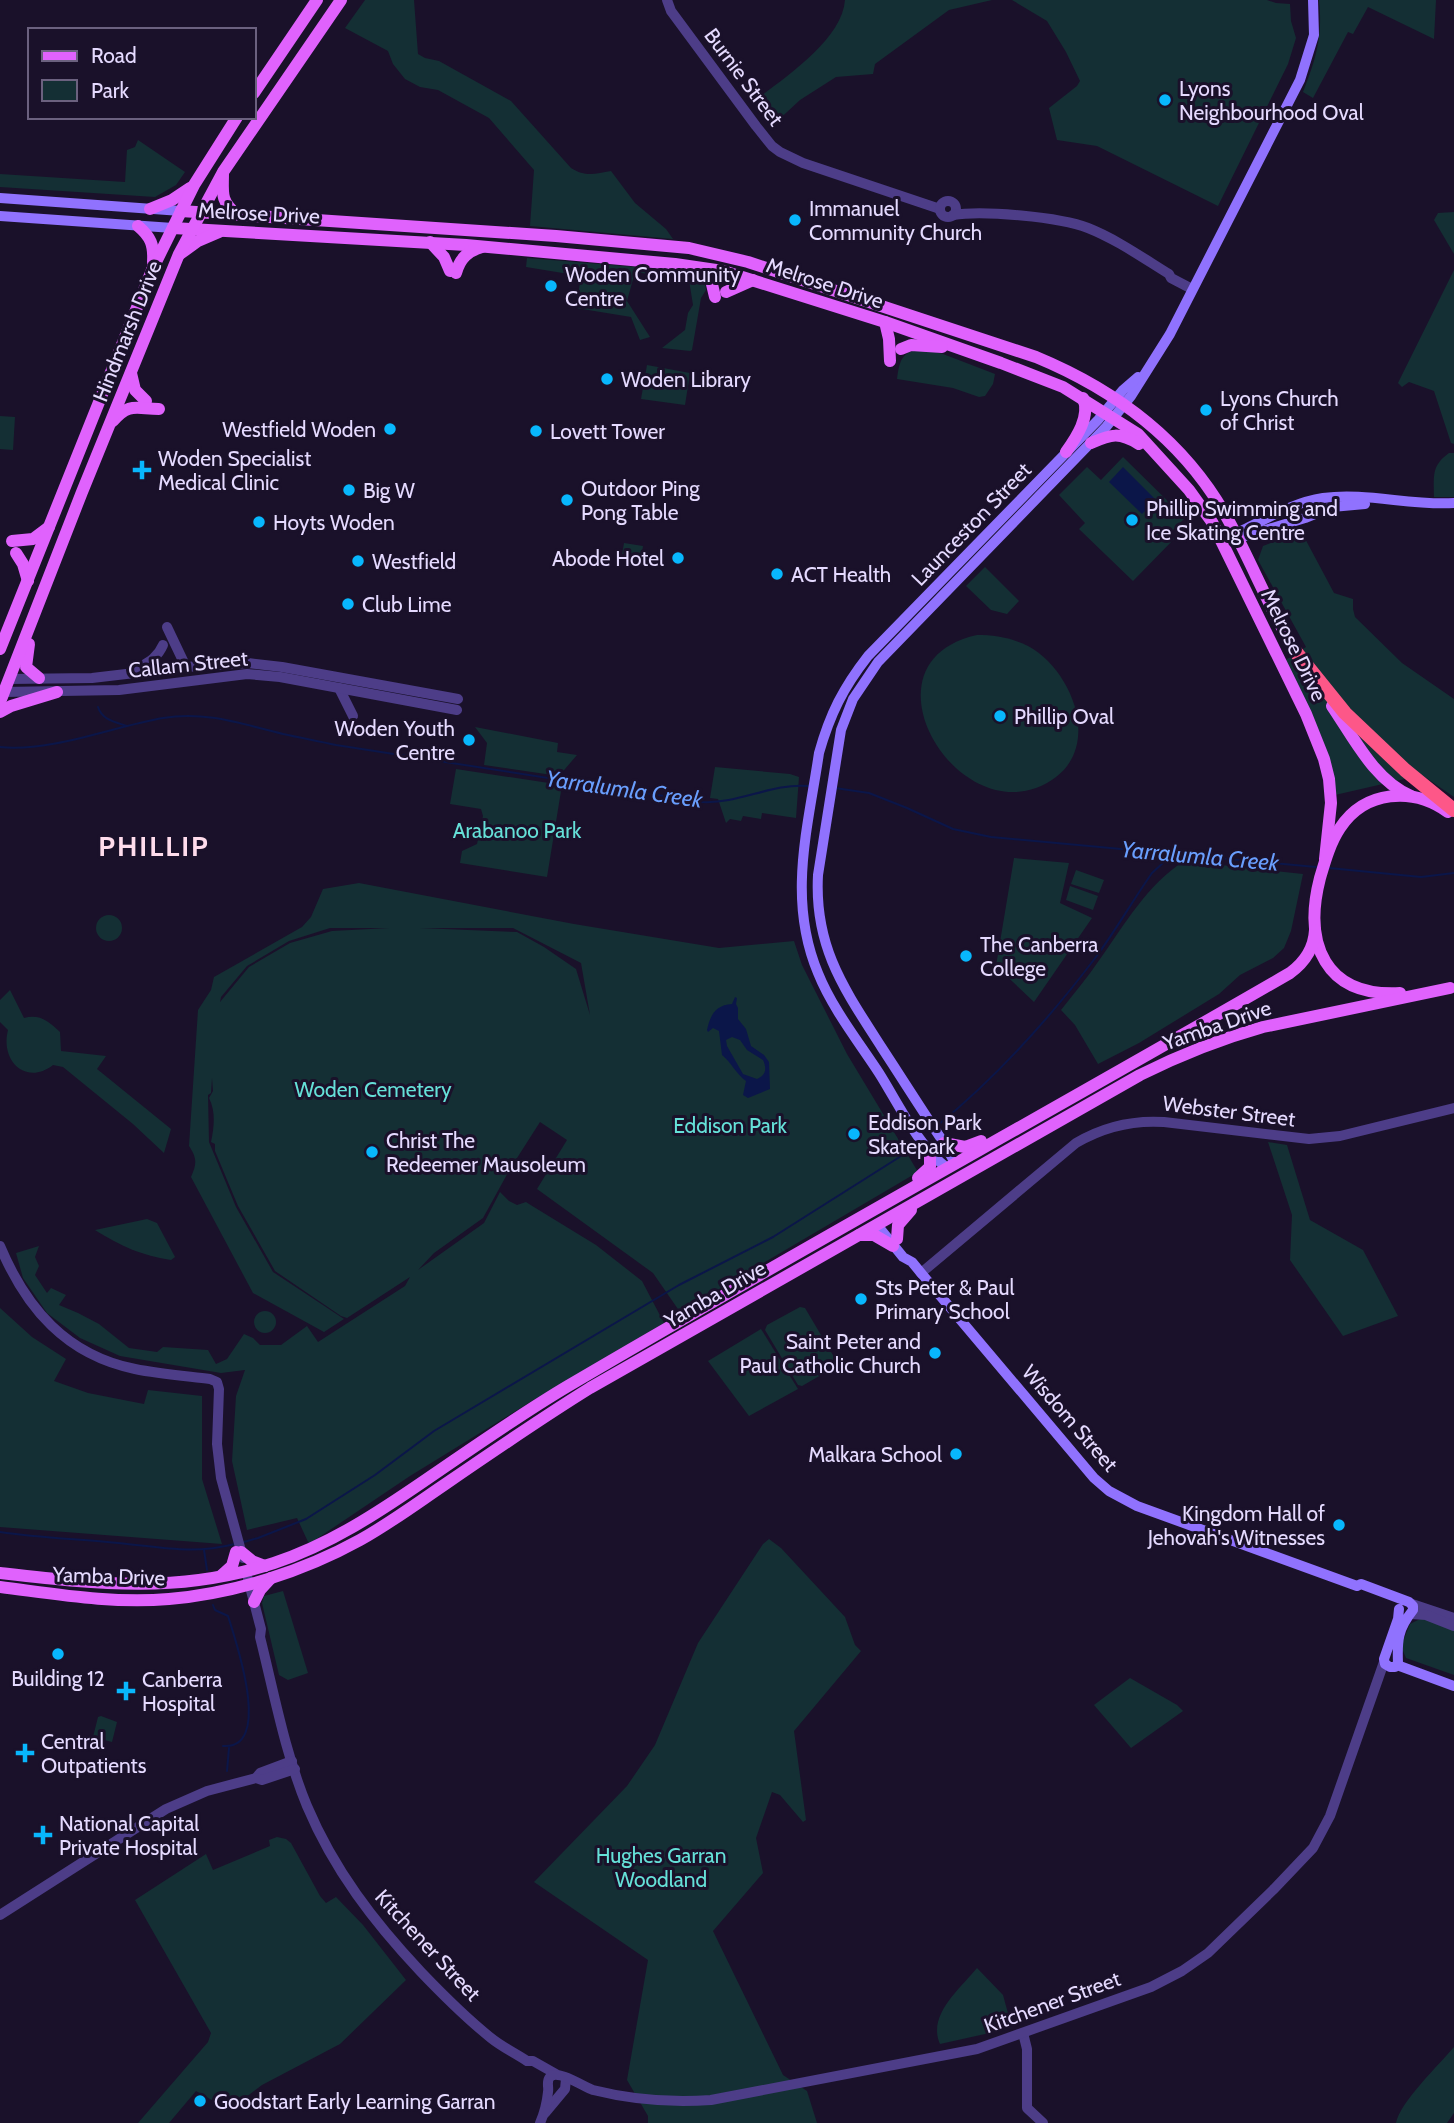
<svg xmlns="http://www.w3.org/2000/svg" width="1454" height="2123" viewBox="0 0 1454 2123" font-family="Cabin,sans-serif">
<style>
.green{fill:#142f34;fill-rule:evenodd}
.water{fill:#0b1649;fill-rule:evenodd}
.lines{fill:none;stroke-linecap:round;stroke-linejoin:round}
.stream{stroke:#0b1649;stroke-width:2}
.tertiary{stroke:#4d3d88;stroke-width:10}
.secondary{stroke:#9072fe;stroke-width:10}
.primary{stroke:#e062fd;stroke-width:12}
.motorway{stroke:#fd5788;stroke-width:14}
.poi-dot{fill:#08b7fd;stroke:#1a112a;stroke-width:2.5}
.labels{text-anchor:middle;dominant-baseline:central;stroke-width:6;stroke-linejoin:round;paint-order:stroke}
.street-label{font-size:21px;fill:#e5daff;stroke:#1a112a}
.poi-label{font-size:21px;fill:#e5daff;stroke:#1a112a;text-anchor:start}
.park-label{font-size:21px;fill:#65e0d8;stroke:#1a112a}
.water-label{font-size:23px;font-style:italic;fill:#699efd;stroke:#1a112a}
.district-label{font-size:28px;font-weight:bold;letter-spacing:2px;fill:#ffdcec;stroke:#1a112a}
</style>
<rect width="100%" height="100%" fill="#1a112a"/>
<g class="green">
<path d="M 365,0 L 414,0 L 418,54 L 425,58 L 439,61 L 511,101 L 571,168 C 585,177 595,174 611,171 L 635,203 L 666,229 L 673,239 L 530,226 L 534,170 L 489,118 L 438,90 L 420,87 L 405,79 L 393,64 L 388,51 L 345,28 Z"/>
<path d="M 845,0 L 992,0 L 949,10 L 875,64 L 873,74 L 836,77 L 800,100 L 774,124 L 756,100 C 785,77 842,40 845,0 Z"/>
<polygon points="1012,0 1267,0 1276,3 1290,4 1291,21 1296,38 1288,64 1218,206 1097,146 1057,140 1049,108 1077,86 1080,81 1066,52 1047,21"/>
<path d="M 1319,0 L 1436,0 L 1434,39 L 1368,7 L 1353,34 L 1348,32 L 1313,98 L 1303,92 C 1316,59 1323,36 1319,0 Z"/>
<polygon points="138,140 185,172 176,185 155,197 0,187 0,174 125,182 127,150 135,147"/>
<polygon points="1454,212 1454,254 1434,220 1438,213"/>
<polygon points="527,258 636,267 699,276 704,279 706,290 701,298 692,350 690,351 662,348 685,330 688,313 693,305 689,280 635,272 627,301 650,337 640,340 631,317 576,308 581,276 526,267"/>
<polygon points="1454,270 1454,444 1451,443 1434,391 1409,382 1402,387 1398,383"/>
<path d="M 925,349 L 943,354 L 995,374 L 993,384 L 985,396 L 979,397 L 953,388 L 897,379 C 900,358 902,351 925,349 Z"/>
<polygon points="647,365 690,373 685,405 641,399"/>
<polygon points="0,416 15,417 13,450 0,449"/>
<path d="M 1449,453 L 1454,453 L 1454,497 L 1434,497 C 1434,476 1431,466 1449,453 Z"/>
<polygon points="1123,457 1185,518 1169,534 1174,539 1133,581 1079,529 1085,523 1059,495 1087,467 1101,480"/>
<polygon points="1301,531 1334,593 1353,599 1353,609 1355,617 1402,663 1454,699 1454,797 1422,775 1335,795 1284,661 1306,647 1258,560 1263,546"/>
<polygon points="624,543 643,546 640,564 621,561"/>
<polygon points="985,567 1019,601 1007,614 991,610 966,586"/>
<path d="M 977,635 C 995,635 1012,638 1028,646 C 1071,669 1101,743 1056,777 C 965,845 850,663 977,635 Z"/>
<polygon points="475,727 558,743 557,752 577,755 559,776 484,765 487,743"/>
<polygon points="715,767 790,774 799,777 796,818 762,813 761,819 743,816 741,821 730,819 726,823 718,799 710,798"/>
<polygon points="456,769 562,785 547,877 460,863 462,851 477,844 483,816 481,809 450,804"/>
<polygon points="1014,858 1069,863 1060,903 1092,918 1034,1002 996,966"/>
<path d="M 1184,861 L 1303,874 L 1291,931 L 1284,948 L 1273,958 L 1240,975 L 1219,994 L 1139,1043 L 1098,1064 L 1075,1025 L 1061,1010 C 1074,993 1088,977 1100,959 C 1125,924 1147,885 1184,861 Z"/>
<polygon points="1076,870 1104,880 1099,893 1071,884"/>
<path d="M 359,883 L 574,924 L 719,948 L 794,941 L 802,965 L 847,1054 L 918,1172 L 680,1312 L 653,1273 L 537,1189 L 567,1140 L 540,1122 L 510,1169 L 483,1218 L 434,1253 L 418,1270 L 484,1223 L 500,1192 L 509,1201 L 517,1205 L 526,1202 L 529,1204 L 596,1245 L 642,1281 L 664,1323 L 535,1399 L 410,1476 L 309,1544 L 297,1518 L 247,1530 L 232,1461 L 236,1396 L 245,1370 L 221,1373 L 120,1356 L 80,1338 L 47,1313 L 23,1278 L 16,1253 L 39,1246 L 35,1257 L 39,1266 L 35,1275 L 47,1293 L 51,1288 L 66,1295 L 59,1305 L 78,1313 L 99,1324 L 129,1348 L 157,1352 L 163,1347 L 208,1350 L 216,1364 L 227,1359 L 244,1334 L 253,1338 L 260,1345 L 281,1345 L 307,1326 L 318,1342 L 405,1286 L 410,1277 L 347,1318 L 341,1316 L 275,1271 L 238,1206 L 215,1151 L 215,1144 L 211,1142 C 214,1127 216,1112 209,1098 L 213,1091 L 212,1078 L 211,1093 L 208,1095 L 209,1142 L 236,1207 L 273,1272 L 344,1319 L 324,1332 L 253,1293 L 191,1177 C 197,1164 197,1158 189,1146 L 198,1010 L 211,990 L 214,977 L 302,927 L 311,917 L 323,889 ZM 330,928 L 389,928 L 332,931 L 290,943 L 249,967 L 220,1002 L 221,997 L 247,966 L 289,941 ZM 420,928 L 513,928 L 581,963 L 590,1015 L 576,969 L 544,947 L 517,932 Z"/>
<polygon points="1070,886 1098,896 1093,910 1066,900"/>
<circle cx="109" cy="928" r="13"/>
<path d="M 10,990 L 24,1018 C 40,1014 48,1021 60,1032 L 61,1051 L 106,1056 L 97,1069 L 171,1129 L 164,1153 L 133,1124 L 63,1067 L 53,1065 C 26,1086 0,1061 8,1030 L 0,1022 L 0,1000 Z"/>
<polygon points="1268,1142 1287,1145 1310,1220 1363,1250 1398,1316 1343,1336 1290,1260 1292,1215"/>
<path d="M 147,1219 L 157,1223 L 175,1257 L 171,1260 C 140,1255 121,1246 95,1230 Z"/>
<polygon points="800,1307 805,1308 837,1362 835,1367 802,1386 798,1385 765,1330 767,1325"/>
<polygon points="0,1308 32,1337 66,1359 54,1381 88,1393 144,1404 148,1390 202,1396 202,1479 222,1544 0,1527"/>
<circle cx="265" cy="1322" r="11"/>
<polygon points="761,1329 798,1389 749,1416 708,1361"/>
<polygon points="769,1539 781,1548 845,1617 855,1645 861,1651 794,1731 806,1820 803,1822 780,1795 772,1792 756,1838 763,1873 713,1931 783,2075 807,2091 817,2123 648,2123 648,2116 627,2080 648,1960 534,1882 627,1786 655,1745 698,1643 763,1544"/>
<polygon points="283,1591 308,1673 288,1680 279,1675 262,1603 264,1596"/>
<polygon points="1422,1618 1454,1629 1454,1675 1406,1658 1401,1646 1410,1624"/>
<polygon points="1130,1678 1177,1705 1183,1711 1131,1748 1094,1705"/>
<polygon points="101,1716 117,1722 112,1742 93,1737 98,1717"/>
<polygon points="277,1837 286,1839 291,1843 320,1896 326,1903 336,1897 363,1925 406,1980 340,2044 262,2085 229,2110 196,2091 169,2123 138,2123 208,2042 211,2033 135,1900 206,1854 213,1870 270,1846 269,1840"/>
<path d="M 977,1968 L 1003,1995 L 1012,2028 L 940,2044 C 927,2015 960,1989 977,1968 Z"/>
<path d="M 1454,2047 L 1454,2113 L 1447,2123 L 1396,2123 C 1400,2102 1439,2065 1454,2047 Z"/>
</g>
<g class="water">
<polygon points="1123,467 1156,500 1142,514 1109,482"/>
<path d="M 735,997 L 737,998 L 736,1004 L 738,1008 L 738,1019 L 746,1029 L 751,1046 L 764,1055 L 769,1062 L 770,1089 L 748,1098 L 743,1095 L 746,1081 C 736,1074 732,1063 722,1055 L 719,1031 L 713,1028 L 708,1032 L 707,1030 C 710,1016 715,1005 732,1004 ZM 732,1037 L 740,1040 L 747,1050 L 763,1060 C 767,1069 766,1075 757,1079 L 743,1074 L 727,1046 L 726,1040 Z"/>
</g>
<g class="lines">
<g class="stream">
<path d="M 98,707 C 102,720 115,722 127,726"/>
<path d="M 0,747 C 52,752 111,727 163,718 C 207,711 241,724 283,734 C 301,738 318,741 336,745 L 702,802 C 739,804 772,783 808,786"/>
<polyline points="835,788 869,793 907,808 953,829 991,837 1316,867"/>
<polyline points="1329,868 1421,877 1454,873"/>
<path d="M 938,1125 C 998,1076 1049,1019 1096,957 C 1116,930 1133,900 1152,873 L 1164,862 L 1176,856"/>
<path d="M 0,1532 C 39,1538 79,1539 118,1543 C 161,1547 191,1555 235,1544"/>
<polyline points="244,1542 258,1538 306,1519 375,1475 434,1431 679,1285 773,1237 898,1158 918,1142"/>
<polyline points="204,1550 207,1570"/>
<path d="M 213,1605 L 215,1610 L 228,1616 C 235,1639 274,1750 223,1746"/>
<polyline points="227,1771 229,1748"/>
</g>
<g class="tertiary">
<polyline points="667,0 671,11 756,126 772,146 780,152 803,163 940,209"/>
<circle cx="948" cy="209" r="8"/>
<path d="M 953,215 C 983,210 1060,217 1088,228 C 1116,239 1143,258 1169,274 L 1171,278 L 1192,289"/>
<polyline points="167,627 186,667"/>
<path d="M 135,670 C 147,663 157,659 163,645"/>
<polyline points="9,679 92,678 186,667 248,663 282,667 458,699"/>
<polyline points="339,688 353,716"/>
<polyline points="4,692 119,690 247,674 280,677 457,710"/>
<path d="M 0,1246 C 26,1308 66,1355 135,1369 C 159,1374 185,1376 210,1379 L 217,1382 L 219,1389 L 217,1444 L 221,1478 L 243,1558"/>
<path d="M 921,1273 L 1076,1143 C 1103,1127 1133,1120 1164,1122 L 1309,1139 L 1340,1136 L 1454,1108"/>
<path d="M 248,1579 L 261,1629 L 260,1637 C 274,1693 285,1753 307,1806 C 334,1870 374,1922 421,1972 C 443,1995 466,2018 491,2038 C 502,2047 515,2053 527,2061 L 533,2061 L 556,2074"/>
<polyline points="1412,1604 1454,1618"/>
<polyline points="1411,1614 1426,1615 1454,1626"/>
<polyline points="256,1778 260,1773 292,1761"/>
<polyline points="0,1915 166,1809 207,1791 256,1778 262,1780 295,1769"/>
<polyline points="1023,2033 1027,2049 1027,2108 1043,2123"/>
<polyline points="545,2113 565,2089 566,2079"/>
<path d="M 540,2123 C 544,2114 547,2102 548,2092 C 549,2087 546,2081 550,2077 C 558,2069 584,2087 593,2090 C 633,2100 670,2103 711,2100 L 977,2049 L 1151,1987 L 1182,1971 L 1208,1953 L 1273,1890 L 1313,1848 L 1330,1816 L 1384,1662"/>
</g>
<g class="secondary">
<polyline points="0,198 181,211"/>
<polyline points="0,216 173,228"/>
<path d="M 1237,536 L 1243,530 C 1268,518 1295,502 1323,498 C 1366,492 1411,506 1454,503"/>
<polyline points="1246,536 1305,518 1332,507 1365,504"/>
<path d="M 955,1163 L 944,1143 C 923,1112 903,1080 882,1048 C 845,990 814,948 818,875 L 841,730 L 853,699 L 878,662 L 1106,427 L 1131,396 L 1170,334 L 1300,80 L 1314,35 L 1313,0"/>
<path d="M 947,1168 C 918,1146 898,1103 879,1073 C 858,1041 832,1008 818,973 C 787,899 808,828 819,753 C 830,714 843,688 868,656 L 1098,420 L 1123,390 L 1138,377"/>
<path d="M 877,1225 L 903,1257 L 912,1262 L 921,1273 L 1094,1478 L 1109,1491 L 1137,1506 L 1357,1586 L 1361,1584 L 1409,1602 L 1413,1606 L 1413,1610 C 1398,1629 1397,1640 1398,1663 L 1395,1667 L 1390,1667 L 1385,1664 L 1384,1659 L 1398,1619 L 1399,1609"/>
<polyline points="1397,1665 1454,1686"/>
</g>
<g class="primary">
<polyline points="254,93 317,0"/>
<path d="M 223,173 C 223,193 220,200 236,214"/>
<polyline points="150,209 172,200 190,188"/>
<path d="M 181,211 L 556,236 L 689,248 L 748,262 L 1036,357 C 1118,391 1189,445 1231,525 C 1254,568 1274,619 1300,659"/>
<path d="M 138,226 C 151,237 154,245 153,262"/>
<polyline points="173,228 466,245 675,264 723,271 885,322 1001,363 1063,387 1138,434 1189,490 1212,522 1306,714 1324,759 1329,779 1331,803 1325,859"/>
<polyline points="430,242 444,257 450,271"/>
<polyline points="180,254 198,241 219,232"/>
<polyline points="695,271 711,280 715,297"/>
<path d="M 456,273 C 460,258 468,251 482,247"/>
<polyline points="726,292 753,280"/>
<polyline points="885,322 889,339 890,361"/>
<polyline points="901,349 911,345 942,347"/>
<polyline points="131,373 135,390 146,401"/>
<path d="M 113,421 C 129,402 137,409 159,409"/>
<path d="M 1091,443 C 1112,434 1119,432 1139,444"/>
<path d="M 1066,452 C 1076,438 1091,416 1083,398"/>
<polyline points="12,541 33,539 49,527"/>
<polyline points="16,553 23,564 28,581"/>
<polyline points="29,644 26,667 39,678"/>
<polyline points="0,649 152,270 194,185 237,117"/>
<polyline points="0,702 82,492 179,254 223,172 341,0"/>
<path d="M 1332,706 C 1354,738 1374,780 1411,796"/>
<polyline points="0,712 11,706 57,692"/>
<path d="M 1400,993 C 1325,997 1303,944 1320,878 C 1325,861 1330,843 1340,828 C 1365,790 1413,787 1448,812"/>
<polyline points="944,1143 965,1147 981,1141"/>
<polyline points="918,1178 930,1167 930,1153"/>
<polyline points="859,1235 874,1235 893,1246"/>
<polyline points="897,1239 898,1225 911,1210"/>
<polyline points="241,1552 252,1561 265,1566"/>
<path d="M 0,1573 C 97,1584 179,1594 274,1563 C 331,1544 379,1512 427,1479 C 474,1447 519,1415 568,1386 C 807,1245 1050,1112 1290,973 C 1305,962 1314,949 1315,930"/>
<polyline points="222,1575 232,1566 236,1552"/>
<path d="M 0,1587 C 56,1594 112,1604 169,1599 C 235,1593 302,1572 360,1540 C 389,1524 416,1504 444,1485 C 492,1452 540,1419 590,1388 L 1140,1075 C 1180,1055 1220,1039 1263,1027 L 1450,988"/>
<polyline points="254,1602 260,1590 271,1578"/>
</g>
<polyline class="motorway" points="1295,651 1345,713 1405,770 1454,810"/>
</g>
<g class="poi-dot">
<circle cx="1165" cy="100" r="7"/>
<circle cx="795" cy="220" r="7"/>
<circle cx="551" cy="286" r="7"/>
<circle cx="607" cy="379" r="7"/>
<circle cx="1206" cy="410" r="7"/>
<circle cx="390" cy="429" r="7"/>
<circle cx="536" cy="431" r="7"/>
<path d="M138.5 459.5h7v7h7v7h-7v7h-7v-7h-7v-7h7z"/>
<circle cx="349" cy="490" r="7"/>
<circle cx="567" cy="500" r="7"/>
<circle cx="1132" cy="520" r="7"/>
<circle cx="259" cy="522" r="7"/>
<circle cx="678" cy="558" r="7"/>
<circle cx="358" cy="561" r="7"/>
<circle cx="777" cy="574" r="7"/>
<circle cx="348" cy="604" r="7"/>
<circle cx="1000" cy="716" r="7"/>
<circle cx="469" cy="740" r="7"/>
<circle cx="966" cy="956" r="7"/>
<circle cx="854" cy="1134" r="7"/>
<circle cx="372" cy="1152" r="7"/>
<circle cx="861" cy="1299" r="7"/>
<circle cx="935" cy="1353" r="7"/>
<circle cx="956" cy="1454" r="7"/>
<circle cx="1339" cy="1525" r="7"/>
<circle cx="58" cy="1654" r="7"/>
<path d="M122.5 1680.5h7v7h7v7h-7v7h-7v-7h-7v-7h7z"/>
<path d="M21.5 1742.5h7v7h7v7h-7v7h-7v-7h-7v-7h7z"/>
<path d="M39.5 1824.5h7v7h7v7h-7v7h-7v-7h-7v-7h7z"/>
<circle cx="200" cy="2101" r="7"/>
</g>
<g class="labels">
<g class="street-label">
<text transform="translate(744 77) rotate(53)">Burnie Street</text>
<text transform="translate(259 213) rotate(3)">Melrose Drive</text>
<text transform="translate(825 283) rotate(18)">Melrose Drive</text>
<text transform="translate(127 331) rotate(-68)">Hindmarsh Drive</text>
<text transform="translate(971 524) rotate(-46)">Launceston Street</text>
<text transform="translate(1294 645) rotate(64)">Melrose Drive</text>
<text transform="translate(188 664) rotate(-6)">Callam Street</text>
<text transform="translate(1217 1025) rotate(-19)">Yamba Drive</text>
<text transform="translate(1229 1111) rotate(7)">Webster Street</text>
<text transform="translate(715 1294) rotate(-30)">Yamba Drive</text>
<text transform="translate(1070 1418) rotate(49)">Wisdom Street</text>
<text transform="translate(109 1576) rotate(2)">Yamba Drive</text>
<text transform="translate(428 1945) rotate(47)">Kitchener Street</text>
<text transform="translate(1052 2002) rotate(-20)">Kitchener Street</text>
</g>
<g class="poi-label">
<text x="1179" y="88">Lyons<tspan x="1179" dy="24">Neighbourhood Oval</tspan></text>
<text x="809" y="208">Immanuel<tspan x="809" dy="24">Community Church</tspan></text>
<text x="565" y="274">Woden Community<tspan x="565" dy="24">Centre</tspan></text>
<text x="621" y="379">Woden Library</text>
<text x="1220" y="398">Lyons Church<tspan x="1220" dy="24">of Christ</tspan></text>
<text x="376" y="429" text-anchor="end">Westfield Woden</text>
<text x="550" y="431">Lovett Tower</text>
<text x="158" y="458">Woden Specialist<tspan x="158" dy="24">Medical Clinic</tspan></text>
<text x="581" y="488">Outdoor Ping<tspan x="581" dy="24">Pong Table</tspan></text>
<text x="363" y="490">Big W</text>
<text x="1146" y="508">Phillip Swimming and<tspan x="1146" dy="24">Ice Skating Centre</tspan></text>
<text x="273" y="522">Hoyts Woden</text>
<text x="664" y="558" text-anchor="end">Abode Hotel</text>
<text x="372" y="561">Westfield</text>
<text x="791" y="574">ACT Health</text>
<text x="362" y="604">Club Lime</text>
<text x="1014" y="716">Phillip Oval</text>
<text x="455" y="728" text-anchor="end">Woden Youth<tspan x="455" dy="24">Centre</tspan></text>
<text x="980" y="944">The Canberra<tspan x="980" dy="24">College</tspan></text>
<text x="868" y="1122">Eddison Park<tspan x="868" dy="24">Skatepark</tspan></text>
<text x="386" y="1140">Christ The<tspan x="386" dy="24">Redeemer Mausoleum</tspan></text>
<text x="875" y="1287">Sts Peter &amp; Paul<tspan x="875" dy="24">Primary School</tspan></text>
<text x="921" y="1341" text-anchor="end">Saint Peter and<tspan x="921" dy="24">Paul Catholic Church</tspan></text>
<text x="942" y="1454" text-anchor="end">Malkara School</text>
<text x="1325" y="1513" text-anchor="end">Kingdom Hall of<tspan x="1325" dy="24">Jehovah's Witnesses</tspan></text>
<text x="58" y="1678" text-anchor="middle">Building 12</text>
<text x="142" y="1679">Canberra<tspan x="142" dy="24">Hospital</tspan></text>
<text x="41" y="1741">Central<tspan x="41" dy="24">Outpatients</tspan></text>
<text x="59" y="1823">National Capital<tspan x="59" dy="24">Private Hospital</tspan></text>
<text x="214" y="2101">Goodstart Early Learning Garran</text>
</g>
<g class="park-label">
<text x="517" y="830">Arabanoo Park</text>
<text x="373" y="1089">Woden Cemetery</text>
<text x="730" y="1125">Eddison Park</text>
<text x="661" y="1855">Hughes Garran<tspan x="661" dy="24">Woodland</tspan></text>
</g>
<g class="water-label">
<text transform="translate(624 789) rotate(8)">Yarralumla Creek</text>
<text transform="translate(1200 856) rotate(5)">Yarralumla Creek</text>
</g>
<g class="district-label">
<text x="154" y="846">PHILLIP</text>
</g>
</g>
<rect x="28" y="28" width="228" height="91" fill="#1a112a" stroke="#6b617f" stroke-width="2"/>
<rect x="42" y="51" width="35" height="10" fill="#e062fd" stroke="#6b617f" stroke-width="2"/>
<text x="91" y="63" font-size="21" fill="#e5daff">Road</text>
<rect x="42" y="80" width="35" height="21" fill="#142f34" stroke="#6b617f" stroke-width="2"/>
<text x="91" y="98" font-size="21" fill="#e5daff">Park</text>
</svg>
